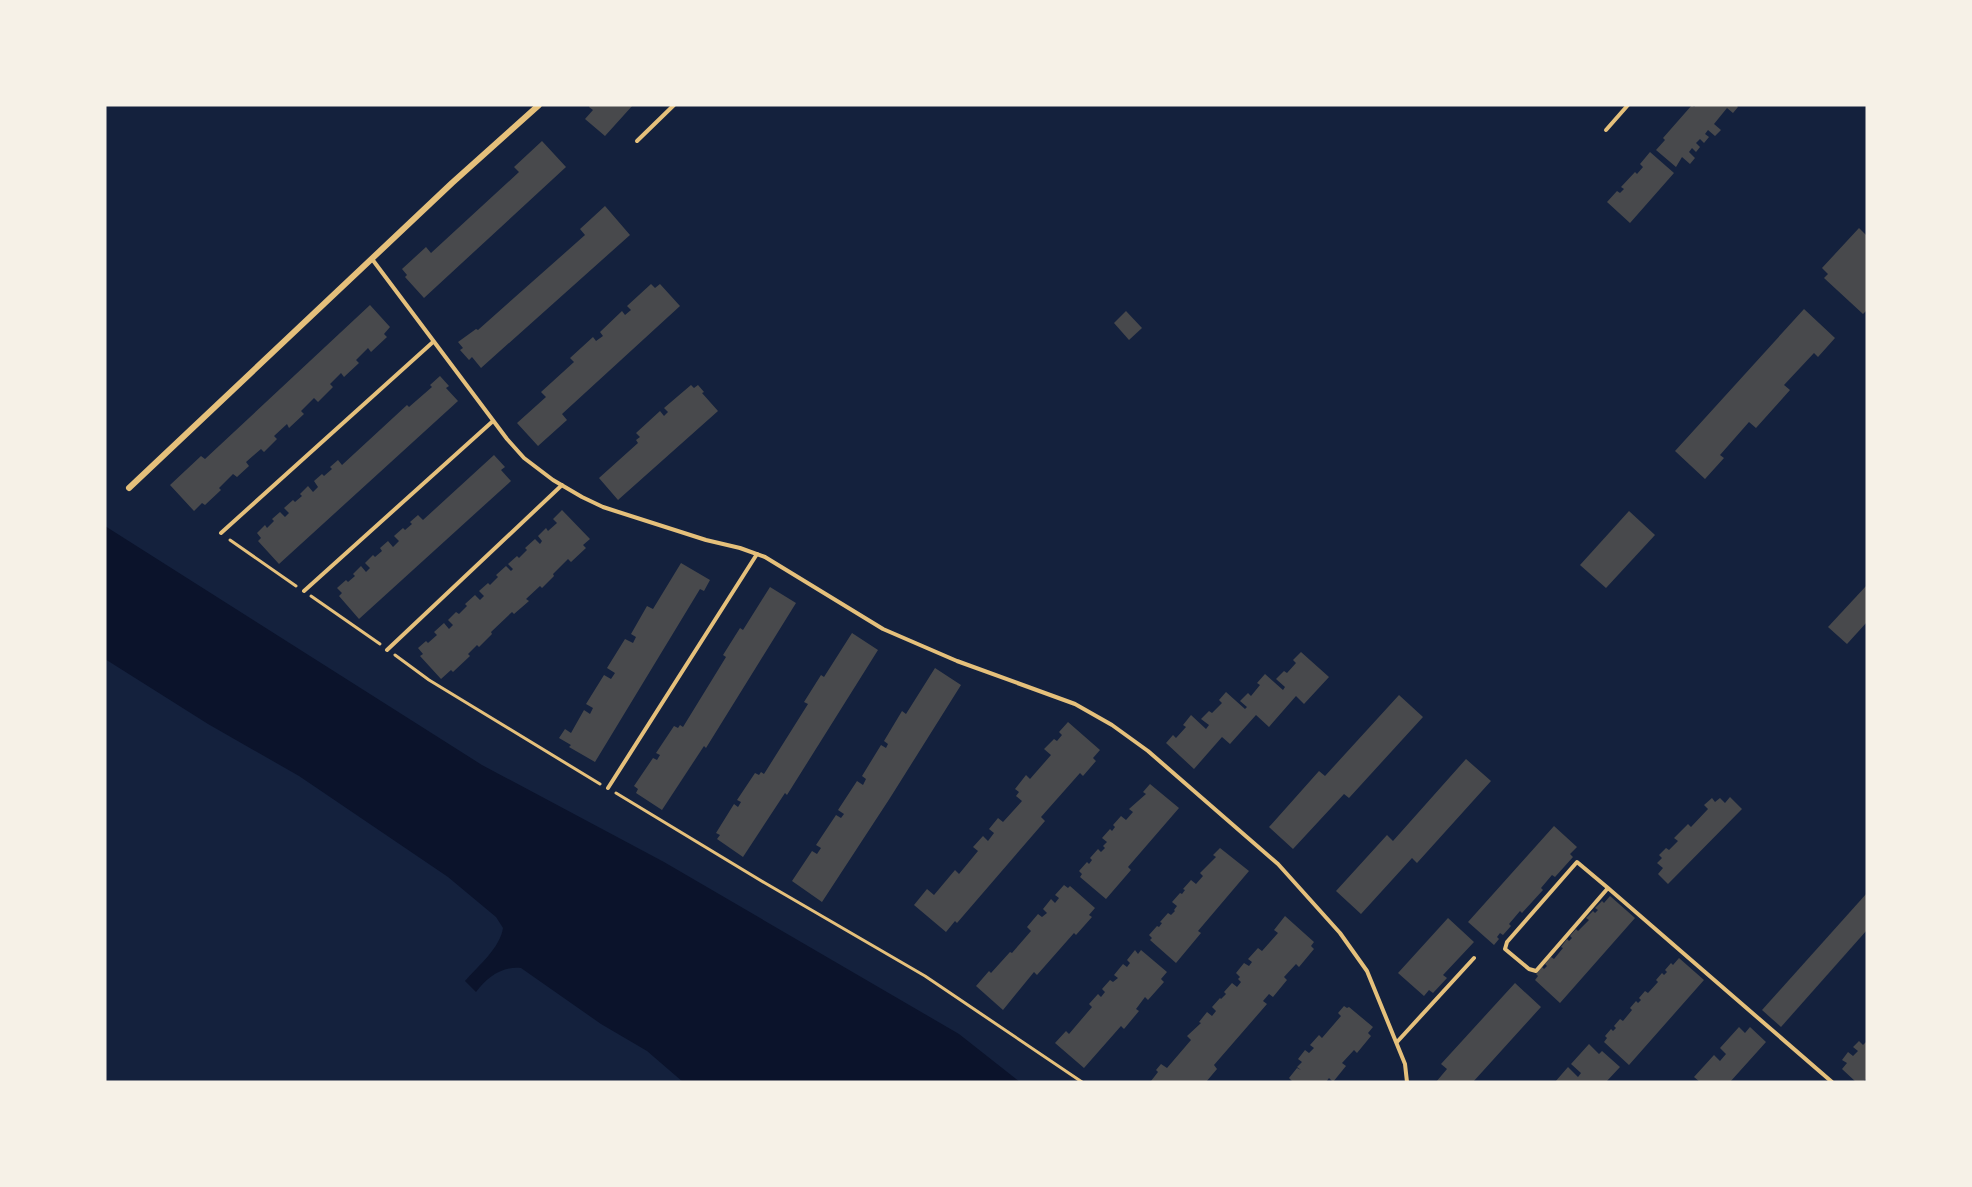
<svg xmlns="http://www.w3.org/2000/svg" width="1972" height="1187" viewBox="0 0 1972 1187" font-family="Barlow,sans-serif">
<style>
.water{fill:#0b132b}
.building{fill:#48494c}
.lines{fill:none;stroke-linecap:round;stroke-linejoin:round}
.path{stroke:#e5c07b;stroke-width:3}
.service{stroke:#e5c07b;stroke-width:4}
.minor{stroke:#e5c07b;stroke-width:6}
</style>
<rect width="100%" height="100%" fill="#14213d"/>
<path class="water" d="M 105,526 L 482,765 L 664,862 L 959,1034 L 1020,1082 L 683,1082 L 647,1051 L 601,1024 L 521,968 C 501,966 487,978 476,992 L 465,981 C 478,966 500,948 503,928 L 496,917 L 448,877 L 299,776 L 208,724 L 105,659 Z"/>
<g class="building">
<polygon points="590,105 633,105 605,136 585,119 593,110 589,107"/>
<polygon points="1692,105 1694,107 1696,105 1736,105 1738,107 1733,113 1727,108 1714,124 1721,130 1715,136 1708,130 1705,134 1709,137 1704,143 1700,139 1696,143 1700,147 1696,152 1692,148 1689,152 1695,158 1690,164 1682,157 1676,167 1656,150 1665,140 1663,138"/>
<polygon points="542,141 566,167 424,298 405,277 407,275 402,269 426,247 431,253 519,172 514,167"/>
<polygon points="1650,152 1674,173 1630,223 1607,202 1617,191 1620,193 1624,189 1621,187 1635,172 1637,174 1643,167 1640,164"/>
<polygon points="605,206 630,235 481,368 472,357 469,360 460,350 463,348 458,342 476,329 478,330 585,235 580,229"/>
<polygon points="1859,228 1867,236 1867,310 1863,314 1824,278 1828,274 1822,268"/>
<polygon points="651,284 655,288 660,284 680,306 562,414 567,420 538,446 517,423 546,397 541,392 574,362 570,358 593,337 596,341 603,336 600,332 622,311 625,315 631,310 627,306"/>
<polygon points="370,305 390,327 384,334 387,337 371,352 368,348 356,360 359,363 344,377 341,373 330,384 333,387 318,402 314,398 301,411 304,414 289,428 287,424 274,436 277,439 264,452 261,449 246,462 249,466 237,477 233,474 219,488 221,490 205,505 202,503 194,511 170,485 201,456 205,459"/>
<polygon points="1804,309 1835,338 1818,357 1814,353 1784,385 1790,390 1756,428 1749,422 1720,455 1724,458 1705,479 1675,451"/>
<polygon points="1126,311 1142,328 1129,340 1114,323"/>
<polygon points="440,376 449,386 446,388 458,401 279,564 258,541 261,538 257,533 265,525 267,528 274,521 272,519 280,512 285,517 289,513 284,508 293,500 295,502 302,496 300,494 308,486 313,492 318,487 314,481 322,474 324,476 332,469 330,467 338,460 342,465 407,405 409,407 432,387 430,385"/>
<polygon points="691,385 694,388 698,385 704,392 702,393 718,411 618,500 599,478 638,443 636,440 640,437 636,433 660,411 664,416 668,412 664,408"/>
<polygon points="494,455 505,467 501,470 511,481 359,619 339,596 342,593 337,588 346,580 348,582 355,576 353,574 361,566 366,572 370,568 365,563 373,555 375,557 382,551 380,548 388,541 393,547 399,541 394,536 403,528 405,530 412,524 410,522 418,515 423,520"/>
<polygon points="562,510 590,539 583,545 586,548 571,562 568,559 553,574 554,576 542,588 540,586 526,599 529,601 514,614 512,612 491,632 492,634 479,647 477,645 468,654 470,656 453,672 451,670 441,679 420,656 423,654 418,648 426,641 428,643 437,635 434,632 444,623 449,629 453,625 448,620 456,612 459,614 467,606 465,604 475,595 480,600 484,596 479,591 488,583 490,585 498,577 496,575 506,566 511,571 513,569 508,564 517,556 519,558 527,550 525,548 535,539 540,544 542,541 538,536 546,528 548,531 557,523 553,519"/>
<polygon points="1629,511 1655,535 1606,588 1580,565"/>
<polygon points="681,563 710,580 704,591 700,589 595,762 569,747 571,745 559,738 565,729 571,733 584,710 590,714 593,708 586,704 604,675 611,679 615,673 607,668 625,639 633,643 636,637 631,634 647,606 653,609"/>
<polygon points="1867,585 1867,622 1847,644 1828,627"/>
<polygon points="770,587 796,603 706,748 704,746 662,810 636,793 638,789 634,786 653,758 657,760 660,755 656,753 674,726 678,728 680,725 683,727 726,657 723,655 740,628 743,630"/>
<polygon points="852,633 878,650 787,795 785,793 743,857 717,839 720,835 716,833 734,804 738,807 741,802 737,800 755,773 759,775 761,772 764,774 808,704 804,702 821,675 824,677"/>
<polygon points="1301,652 1329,677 1304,704 1296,696 1269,727 1256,715 1230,744 1222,737 1194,769 1166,743 1173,735 1176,738 1186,727 1183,725 1191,715 1206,729 1209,725 1201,719 1209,711 1212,713 1222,703 1219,700 1226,692 1245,709 1247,707 1240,701 1248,693 1251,696 1260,685 1257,683 1265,674 1283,690 1285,687 1276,679 1284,671 1287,673 1296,663 1293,660"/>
<polygon points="935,668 961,685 890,798 822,902 792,881 812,851 817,854 821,848 816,845 836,815 841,818 844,814 838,810 857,781 863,785 866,779 862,776 881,745 886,748 888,744 884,741 902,711 906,714"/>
<polygon points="1399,695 1423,717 1349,798 1344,794 1293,849 1269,827 1319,771 1325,776"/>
<polygon points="1068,722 1100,750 1093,758 1096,761 1083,776 1080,773 1041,817 1045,821 957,923 955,921 946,932 914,905 927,889 934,895 955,870 959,874 978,851 973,847 983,836 988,841 994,833 989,829 998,818 1003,822 1022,801 1016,796 1019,792 1015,789 1026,775 1030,779 1051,755 1044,749 1054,739 1057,741 1062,735 1059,732"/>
<polygon points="1466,759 1491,781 1417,863 1412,858 1361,914 1336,891 1387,835 1393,841"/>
<polygon points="1150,784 1179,808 1128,867 1131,870 1106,899 1080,877 1082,874 1079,871 1087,862 1089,864 1092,860 1090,858 1098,849 1101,852 1105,848 1103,846 1107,842 1102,838 1110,829 1112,831 1115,827 1113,825 1121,816 1126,820 1133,812 1129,809 1146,794 1143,792"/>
<polygon points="1730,797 1742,809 1668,884 1658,874 1663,868 1657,863 1662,858 1659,855 1666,848 1669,850 1678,841 1674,838 1688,824 1691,827 1708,809 1704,805 1712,798 1715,802 1720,798 1725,803"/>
<polygon points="1554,826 1577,847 1570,854 1573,857 1555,877 1552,875 1541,888 1543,890 1522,913 1520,911 1509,924 1511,926 1503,935 1500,933 1497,937 1499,939 1494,945 1468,922"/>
<polygon points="1220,848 1249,871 1198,931 1201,933 1176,963 1150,940 1152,938 1149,935 1157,926 1159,927 1162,923 1160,922 1168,913 1171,915 1175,911 1174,910 1177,906 1172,902 1180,893 1182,894 1185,890 1183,889 1191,880 1196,884 1203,876 1200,873 1216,857 1213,855"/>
<polygon points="1064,885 1068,888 1070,886 1095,908 1089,915 1092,917 1076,935 1074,933 1037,975 1034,972 1003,1010 976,986 989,971 991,973 1010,952 1012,953 1031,931 1027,927 1038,914 1042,917 1047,913 1043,909 1051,899 1055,903 1059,898 1055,895"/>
<polygon points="1867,893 1867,930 1781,1027 1762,1010"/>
<polygon points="1610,896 1635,918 1560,1003 1535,980 1538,976 1536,974 1542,967 1544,969 1547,966 1545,964 1551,957 1554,959 1563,948 1561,947 1567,939 1569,941 1572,938 1570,936 1576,929 1578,931 1589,920 1586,918 1593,911 1595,913 1598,910 1595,908 1602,901 1604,903"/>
<polygon points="1285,916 1314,942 1311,946 1314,949 1299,967 1296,964 1284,977 1287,980 1273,997 1269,994 1263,1001 1267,1004 1214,1065 1217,1069 1206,1082 1153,1082 1151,1081 1158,1072 1156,1070 1161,1064 1167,1068 1191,1040 1187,1036 1201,1023 1199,1022 1207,1012 1212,1016 1216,1011 1212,1007 1220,998 1221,999 1226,994 1224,992 1232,983 1237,987 1241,982 1238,979 1240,977 1236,973 1244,963 1249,966 1252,962 1248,959 1258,948 1262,951 1278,933 1274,930"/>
<polygon points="1448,918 1474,942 1443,975 1447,978 1433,993 1429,990 1424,996 1398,973"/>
<polygon points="1135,950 1138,954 1141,950 1167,972 1161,979 1164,982 1148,1000 1145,997 1136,1009 1139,1011 1124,1029 1121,1026 1084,1068 1055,1043 1066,1031 1069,1034 1092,1007 1089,1004 1098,994 1101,997 1105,992 1102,989 1110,980 1113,982 1118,978 1114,975 1123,964 1127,967 1130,963 1127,960"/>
<polygon points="1679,958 1704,980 1629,1065 1604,1042 1607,1038 1605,1036 1611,1029 1613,1031 1616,1028 1614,1026 1620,1019 1623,1021 1632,1010 1630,1008 1636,1001 1638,1003 1641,1000 1639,998 1645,991 1648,993 1658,982 1656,980 1662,973 1664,975 1667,972 1665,970 1671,963 1673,965"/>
<polygon points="1515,983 1541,1007 1473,1082 1436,1082 1447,1069 1441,1064"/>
<polygon points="1344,1006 1347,1008 1349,1007 1373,1027 1368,1033 1371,1036 1357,1053 1354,1050 1342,1063 1346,1066 1333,1082 1329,1078 1326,1082 1291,1082 1292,1081 1289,1078 1297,1068 1301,1070 1297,1067 1302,1062 1298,1059 1305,1050 1309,1053 1314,1048 1310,1045 1319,1035 1322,1038 1341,1016 1338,1013"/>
<polygon points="1739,1027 1745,1033 1750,1027 1766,1042 1730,1082 1700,1082 1694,1077 1714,1055 1720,1061 1726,1054 1720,1048"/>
<polygon points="1859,1041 1863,1045 1867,1041 1867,1078 1863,1082 1856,1082 1842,1069 1847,1063 1842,1060 1848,1052 1853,1056 1858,1051 1853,1047"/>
<polygon points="1589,1044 1599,1054 1602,1051 1620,1067 1606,1082 1555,1082 1568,1067 1578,1077 1581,1073 1571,1064"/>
</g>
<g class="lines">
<g class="path">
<polyline points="230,540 296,586"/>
<polyline points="311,596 380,644"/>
<polyline points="395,655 429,680 600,784"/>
<polyline points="616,793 765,883 925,976 1082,1082"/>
</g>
<g class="service">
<polyline points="1606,130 1628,105"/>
<polyline points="637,141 674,105"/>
<polyline points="372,259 507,439 524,458 553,480 582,497 603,507 706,540 740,548 765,557 883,629 957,661 1075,704 1112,725 1148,751 1278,864 1340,933 1367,971 1405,1064 1407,1082"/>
<polyline points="221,533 433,342"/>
<polyline points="304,591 493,421"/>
<polyline points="387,650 562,485"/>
<polyline points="608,788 757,554"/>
<polyline points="1608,888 1536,971 1529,969 1505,949 1507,942 1577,862 1608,888 1832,1082"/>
<polyline points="1397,1042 1474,958"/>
</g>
<polyline class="minor" points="129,488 452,183 539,105"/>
</g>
<rect width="1972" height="1187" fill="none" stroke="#f6f1e7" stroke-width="213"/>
</svg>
